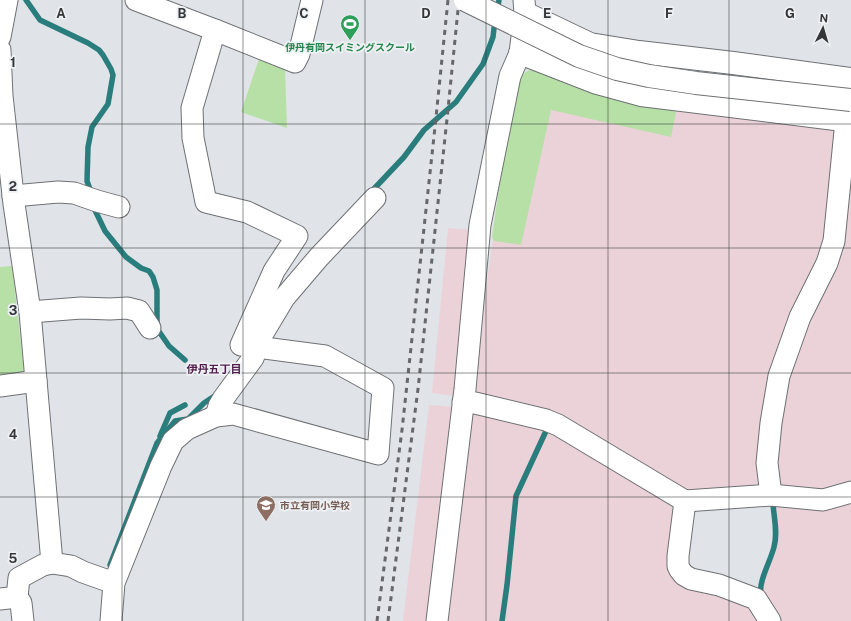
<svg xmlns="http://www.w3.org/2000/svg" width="851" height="621" viewBox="0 0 851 621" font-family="'Public Sans','Noto Sans JP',sans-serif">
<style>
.industrial{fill:#ebd2d9}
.park{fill:#b6e0a5}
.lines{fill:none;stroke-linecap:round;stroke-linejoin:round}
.stream{stroke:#2a7d7d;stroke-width:5.5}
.street-casing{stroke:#6e7174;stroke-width:23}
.secondary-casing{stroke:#6e7174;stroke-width:24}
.street{stroke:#fff;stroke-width:21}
.secondary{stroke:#fff;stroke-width:22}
.rail{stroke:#66676a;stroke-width:3;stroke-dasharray:5 5;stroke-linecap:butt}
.secondary-bridge-casing{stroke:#6e7174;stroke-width:24;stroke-linecap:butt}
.secondary-bridge{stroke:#fff;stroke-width:22}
.grid{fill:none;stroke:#353638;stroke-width:1;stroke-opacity:0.55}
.labels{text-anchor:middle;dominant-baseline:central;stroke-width:3.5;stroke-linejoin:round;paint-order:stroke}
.leisure-label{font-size:10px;font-weight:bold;fill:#27864d;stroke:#edf1f4}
.education-label{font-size:10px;font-weight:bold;fill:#785e54;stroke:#edf1f4;text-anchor:start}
.neighbourhood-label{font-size:11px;font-weight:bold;fill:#501c4b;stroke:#edf1f4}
.grid-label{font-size:13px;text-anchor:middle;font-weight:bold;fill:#353638;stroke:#edf1f4;stroke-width:3.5;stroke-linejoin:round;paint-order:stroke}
</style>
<rect width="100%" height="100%" fill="#e0e3e7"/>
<g class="industrial">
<polygon points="520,75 836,126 828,243 801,304 764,487 688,492 567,417 477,396 473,390 503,161"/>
<polygon points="851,146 851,485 828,493 775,487 779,405"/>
<polygon points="448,228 472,230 455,396 432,393"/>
<polygon points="429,405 455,407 430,621 403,621"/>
<polygon points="469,412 550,430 678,507 675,566 750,603 766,621 445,621"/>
<polygon points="851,500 851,621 780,621 763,595 763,591 764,582 778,541 777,522 774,503"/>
</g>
<g class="park">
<polygon points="259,59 285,69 287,128 241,112"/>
<polygon points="536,67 673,107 676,112 671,137 551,110 521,245 494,241 492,237 503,161 520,75"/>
<polygon points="12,266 24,370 19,377 0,379 0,267"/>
</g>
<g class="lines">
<g class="stream">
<polyline points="26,0 40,20 88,43 99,50 103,55 111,69 113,75 108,104 92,127 88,147 87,181 91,192"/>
<polyline points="497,11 499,0"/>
<polyline points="371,192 404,157 424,130 456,102 483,64 493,37 495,20"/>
<polyline points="93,206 105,231 126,257 141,268 149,271 153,277 157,290 157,321 158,330 169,346 185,360"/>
<polyline points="160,436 170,413 185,405"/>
<polyline points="110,565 157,443 175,421 188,419 204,403 216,395"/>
<path d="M 761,595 C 758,582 771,560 774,547 C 778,533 774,518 773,504"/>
<polyline points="502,621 507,585 516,496 546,431"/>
</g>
<g class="street-casing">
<g id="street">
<polyline points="215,30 295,62 299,54 312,0"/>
<polyline points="0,37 7,0"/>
<polyline points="0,50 2,96 14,204 30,312 52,563 43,565 19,578 17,597 0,599"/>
<polyline points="13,196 58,192 74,193 97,201 119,207"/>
<polyline points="30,312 81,308 110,309 127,308 139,311 150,328"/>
<polyline points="0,386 36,381"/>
<polyline points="463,402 475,403 546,420 558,425 685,501 771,495 823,500 851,492"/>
<polyline points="216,416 219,406 223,399 253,358 263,333 284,298 319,257 375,198"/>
<polyline points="771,495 767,463 771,423 779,376 800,317 827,263 834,241 846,121"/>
<polyline points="685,501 678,556 678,566 680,570 684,575 691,579 719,585 756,599 770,621"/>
<polyline points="52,563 71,566 83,572 114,583"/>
<polyline points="17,597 21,603 23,621"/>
<polyline points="111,621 114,583 161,466 173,441 187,429 216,416 233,414 378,454 383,388 325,356 241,345 274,271 297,236 247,212 206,202 193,138 192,108 215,30 136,0"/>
<polyline points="437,621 465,389 480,225 510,76 520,53 525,13 524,0"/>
</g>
</g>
<g class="secondary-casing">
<g id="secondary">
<polyline points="525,13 590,44 639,52 733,63 851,79"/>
<polyline points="520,53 597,83 641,95 851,121"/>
</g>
</g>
<use href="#street" class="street"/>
<use href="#secondary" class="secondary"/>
<g class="rail">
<polyline points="377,621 402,430 435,127 448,0"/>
<polyline points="388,621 418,389 447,119 459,0"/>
</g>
<g class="secondary-bridge-casing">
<polyline id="secondary-bridge" points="465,0 579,56 617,69 649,76 696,83 851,100"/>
</g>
<use href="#secondary-bridge" class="secondary-bridge"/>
</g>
<path class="grid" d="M 122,0 L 122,621M 243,0 L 243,621M 365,0 L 365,621M 486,0 L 486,621M 608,0 L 608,621M 729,0 L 729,621M 0,124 L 851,124M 0,248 L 851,248M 0,373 L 851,373M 0,497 L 851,497"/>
<defs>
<g id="stadium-pin" transform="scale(1)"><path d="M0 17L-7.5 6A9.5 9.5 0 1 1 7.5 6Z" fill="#2e9e5b" stroke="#edf1f4"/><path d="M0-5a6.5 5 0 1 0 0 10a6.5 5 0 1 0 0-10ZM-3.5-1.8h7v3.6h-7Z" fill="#fff"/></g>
<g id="school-pin" transform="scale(1)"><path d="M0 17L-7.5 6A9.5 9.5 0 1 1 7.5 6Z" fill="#8d6e63" stroke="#edf1f4"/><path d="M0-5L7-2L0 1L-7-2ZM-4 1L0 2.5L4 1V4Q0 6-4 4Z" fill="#fff"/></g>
</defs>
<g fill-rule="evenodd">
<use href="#stadium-pin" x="350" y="24"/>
<use href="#school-pin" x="266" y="505"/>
</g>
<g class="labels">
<g class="leisure-label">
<text x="350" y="47">伊丹有岡スイミングスクール</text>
</g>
<g class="education-label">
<text x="280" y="505">市立有岡小学校</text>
</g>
<g class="neighbourhood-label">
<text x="214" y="369">伊丹五丁目</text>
</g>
</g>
<g class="grid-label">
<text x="61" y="18">A</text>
<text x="182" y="18">B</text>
<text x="304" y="18">C</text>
<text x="426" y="18">D</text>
<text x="547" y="18">E</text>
<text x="669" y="18">F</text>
<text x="790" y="18">G</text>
<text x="13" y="67">1</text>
<text x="13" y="191">2</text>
<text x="13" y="315">3</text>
<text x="13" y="439">4</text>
<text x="13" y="563">5</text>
</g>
<g transform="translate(823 28) rotate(5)" stroke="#edf1f4" stroke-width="3" paint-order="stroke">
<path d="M0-3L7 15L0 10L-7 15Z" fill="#353638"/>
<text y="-6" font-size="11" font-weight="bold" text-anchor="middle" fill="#353638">N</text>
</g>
</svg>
